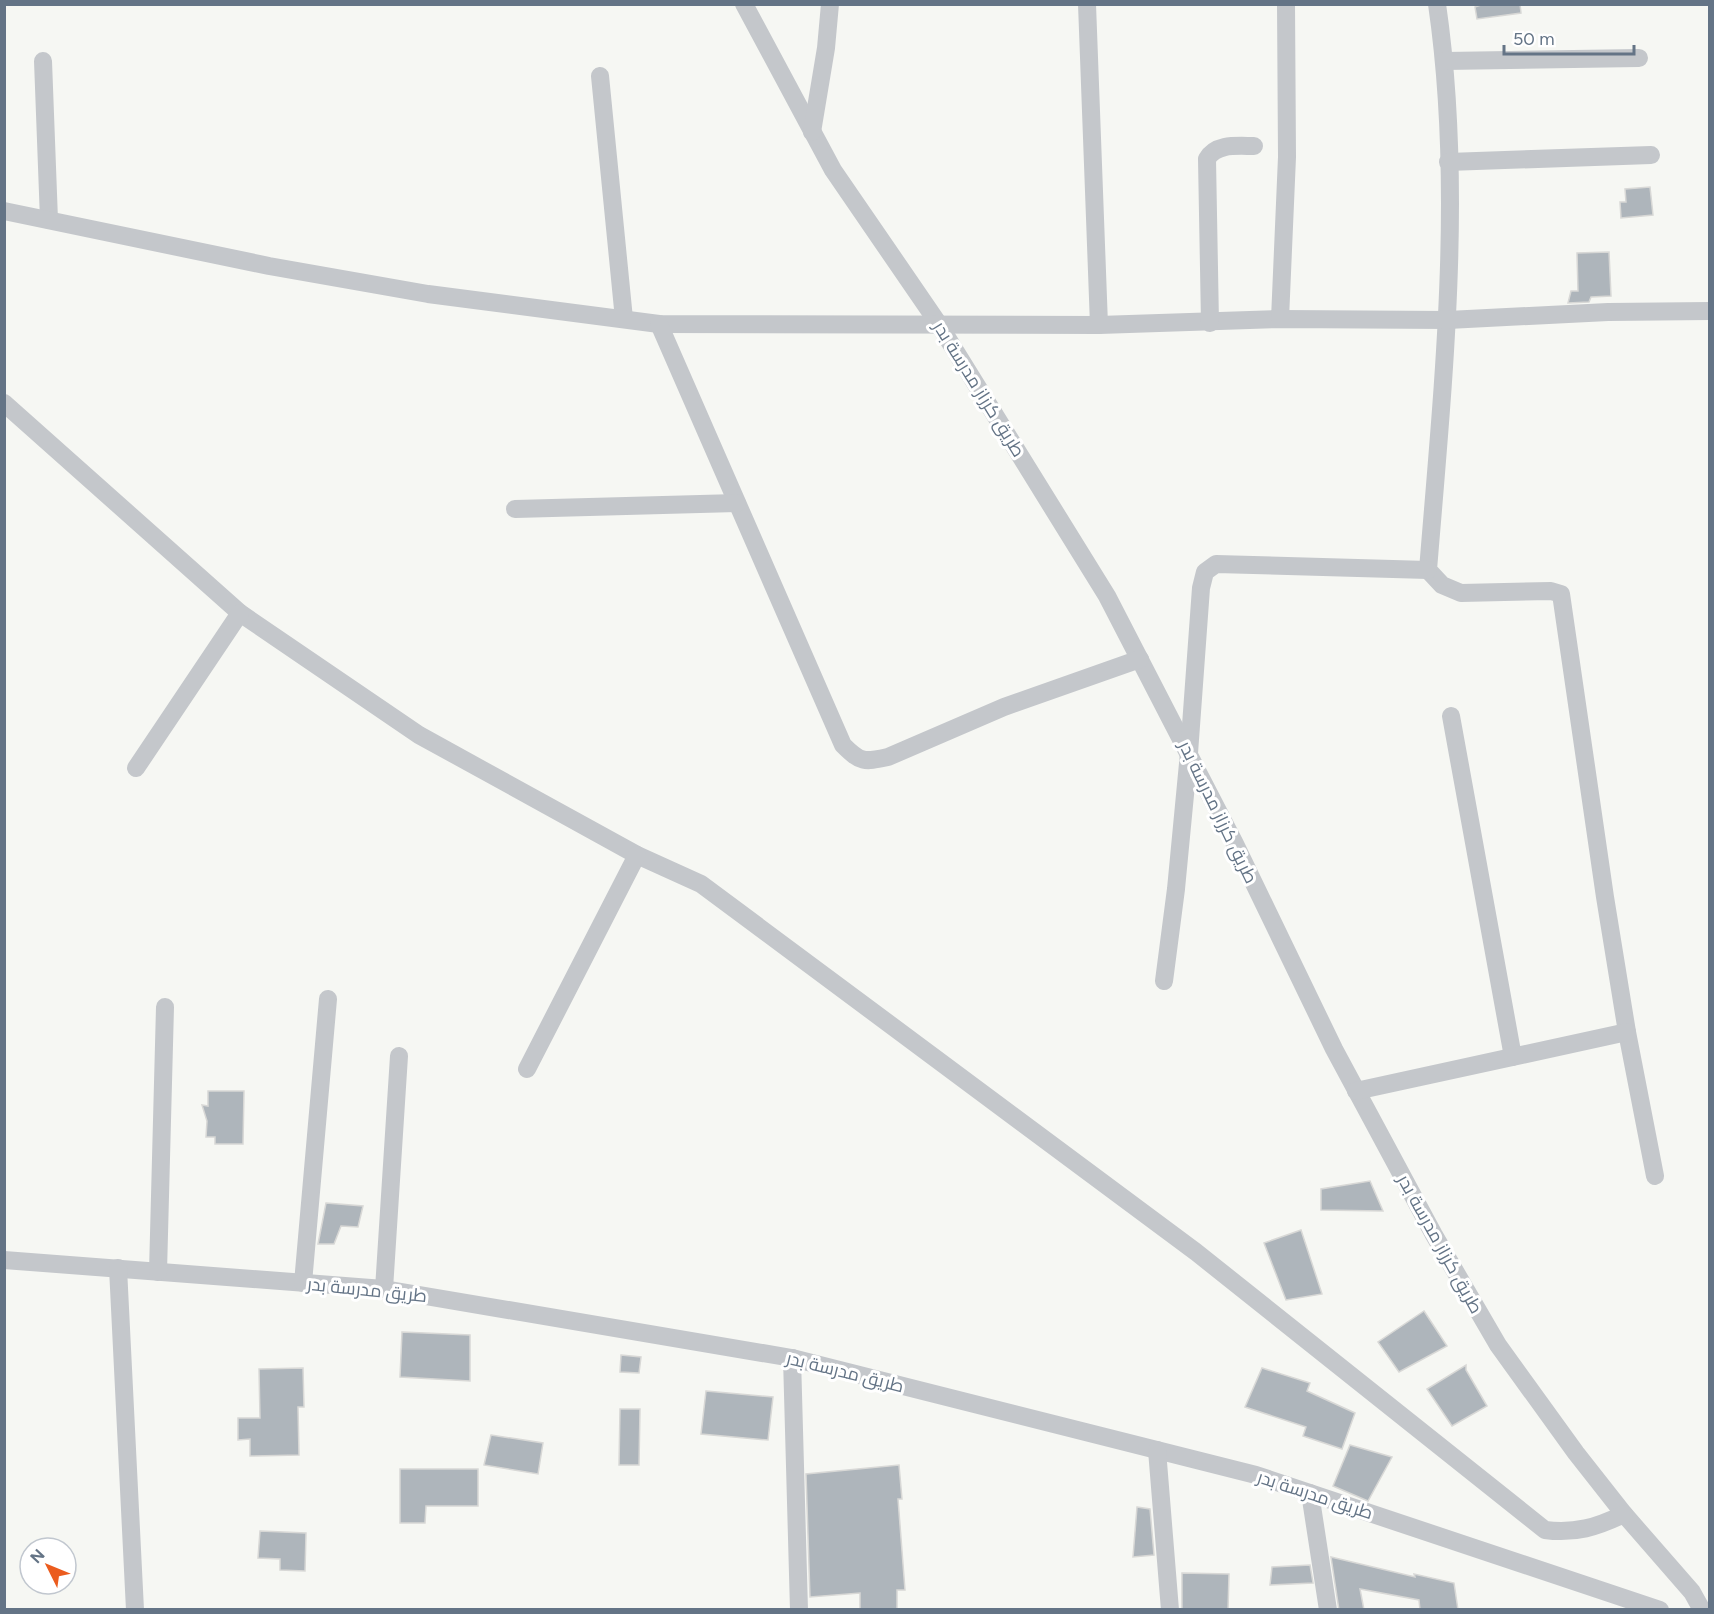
<svg xmlns="http://www.w3.org/2000/svg" width="1714" height="1614" viewBox="0 0 1714 1614" font-family="Figtree,Cairo,sans-serif">
<style>
.building{fill:#aeb5bb;stroke:#d8d8d6;stroke-width:1.5}
.lines{fill:none;stroke-linecap:round;stroke-linejoin:round}
.minor{stroke:#c4c7cb;stroke-width:18}
.labels{text-anchor:middle;dominant-baseline:central;stroke-width:6;stroke-linejoin:round;paint-order:stroke}
.street-label{font-size:18px;fill:#647486;stroke:#fff}
</style>
<rect width="100%" height="100%" fill="#f6f7f3"/>
<g class="building">
<polygon points="1484,4 1520,4 1521,13 1477,19 1475,7"/>
<polygon points="1650,187 1653,215 1621,218 1620,202 1626,202 1625,189"/>
<polygon points="1609,252 1611,296 1591,297 1589,302 1568,303 1571,291 1578,291 1577,253"/>
<polygon points="208,1091 244,1091 243,1144 215,1144 215,1137 206,1137 207,1121 202,1105 208,1106"/>
<polygon points="1370,1181 1383,1211 1321,1210 1321,1189"/>
<polygon points="326,1203 363,1206 358,1227 341,1226 334,1244 318,1244"/>
<polygon points="1301,1230 1322,1294 1286,1300 1264,1243"/>
<polygon points="1424,1311 1447,1346 1399,1372 1378,1342"/>
<polygon points="402,1332 470,1335 470,1381 400,1377"/>
<polygon points="621,1355 641,1357 639,1373 620,1372"/>
<polygon points="1466,1365 1466,1370 1487,1406 1452,1426 1427,1389"/>
<polygon points="303,1368 304,1407 298,1407 299,1455 250,1456 250,1439 238,1440 238,1418 260,1418 259,1369"/>
<polygon points="1262,1368 1310,1383 1307,1391 1355,1413 1342,1449 1303,1436 1306,1427 1245,1407"/>
<polygon points="706,1391 773,1397 768,1440 701,1434"/>
<polygon points="620,1409 640,1409 639,1465 619,1465"/>
<polygon points="491,1435 543,1443 538,1474 484,1465"/>
<polygon points="1350,1445 1392,1457 1368,1501 1333,1486"/>
<polygon points="899,1465 902,1499 898,1499 905,1590 897,1590 897,1610 860,1610 860,1593 810,1597 806,1474"/>
<polygon points="400,1469 478,1469 478,1506 426,1506 425,1523 400,1523"/>
<polygon points="1137,1507 1150,1509 1154,1555 1133,1557"/>
<polygon points="260,1531 306,1533 305,1571 280,1570 280,1559 258,1558"/>
<polygon points="1331,1557 1415,1577 1414,1574 1454,1583 1458,1610 1420,1610 1419,1600 1360,1589 1364,1610 1339,1610"/>
<polygon points="1310,1565 1313,1583 1270,1585 1272,1567"/>
<polygon points="1182,1573 1229,1574 1228,1610 1182,1610"/>
</g>
<g class="lines">
<g class="minor">
<polyline points="744,4 833,170 938,323 1107,596 1235,844 1334,1049 1434,1235 1498,1345 1576,1453 1624,1514 1692,1592 1702,1610"/>
<polyline points="1087,4 1099,325"/>
<path d="M 1437,4 C 1464,190 1443,384 1428,570 L 1442,585 L 1461,593 L 1551,591 L 1561,594 L 1605,897 L 1627,1032 L 1655,1176"/>
<polyline points="43,61 49,220"/>
<polyline points="1445,61 1639,58"/>
<polyline points="600,76 624,319"/>
<polyline points="812,132 826,48 830,4"/>
<polyline points="1448,162 1651,155"/>
<polyline points="4,211 269,266 428,294 659,324 1099,325 1280,319 1448,320 1608,312 1710,311"/>
<polyline points="1280,319 1287,157 1286,4"/>
<path d="M 1210,323 L 1207,159 C 1216,143 1238,146 1254,146"/>
<path d="M 659,324 L 843,745 C 861,763 864,762 888,757 L 1004,707 L 1140,659"/>
<path d="M 4,403 L 240,613 L 419,735 L 637,855 L 701,884 L 1196,1252 L 1545,1530 C 1575,1534 1597,1527 1624,1514"/>
<polyline points="515,509 737,503"/>
<polyline points="1451,716 1513,1057"/>
<polyline points="136,768 240,613"/>
<polyline points="1164,981 1176,889 1189,753 1201,588 1205,572 1216,564 1428,570"/>
<polyline points="527,1069 637,855"/>
<polyline points="1356,1091 1627,1032"/>
<polyline points="4,1260 384,1289 792,1358 1256,1475 1660,1610"/>
<polyline points="118,1268 135,1610"/>
<polyline points="158,1272 165,1007"/>
<polyline points="303,1283 328,999"/>
<polyline points="384,1289 399,1056"/>
<polyline points="792,1358 799,1610"/>
<polyline points="1157,1450 1170,1610"/>
<polyline points="1310,1493 1328,1610"/>
</g>
</g>
<g class="labels">
<g class="street-label">
<text transform="translate(979 389) rotate(58)">طريق كرزاز مدرسة بدر</text>
<text transform="translate(1218 812) rotate(64)">طريق كرزاز مدرسة بدر</text>
<text transform="translate(1440 1244) rotate(61)">طريق كرزاز مدرسة بدر</text>
<text transform="translate(367 1290) rotate(6)">طريق مدرسة بدر</text>
<text transform="translate(845 1372) rotate(14)">طريق مدرسة بدر</text>
<text transform="translate(1315 1495) rotate(18)">طريق مدرسة بدر</text>
</g>
</g>
<rect width="1714" height="1614" fill="none" stroke="#647486" stroke-width="12"/>
<g transform="translate(48 1566) rotate(313)"><circle r="28" fill="#ffffff" stroke="#c1c7cf" stroke-width="1.5"/>
<path d="M0-4.5L10 22L0 15L-10 22Z" fill="#eb5c1e"/>
<text y="-9" font-size="16" font-weight="bold" text-anchor="middle" fill="#647486">N</text>
</g>
<path d="M1504 45v9h130v-9" fill="none" stroke="#647486" stroke-width="3"/>
<text x="1513" y="45" font-size="18" fill="#647486" stroke="#ffffff" stroke-width="4.5" paint-order="stroke">50 m</text>
</svg>
